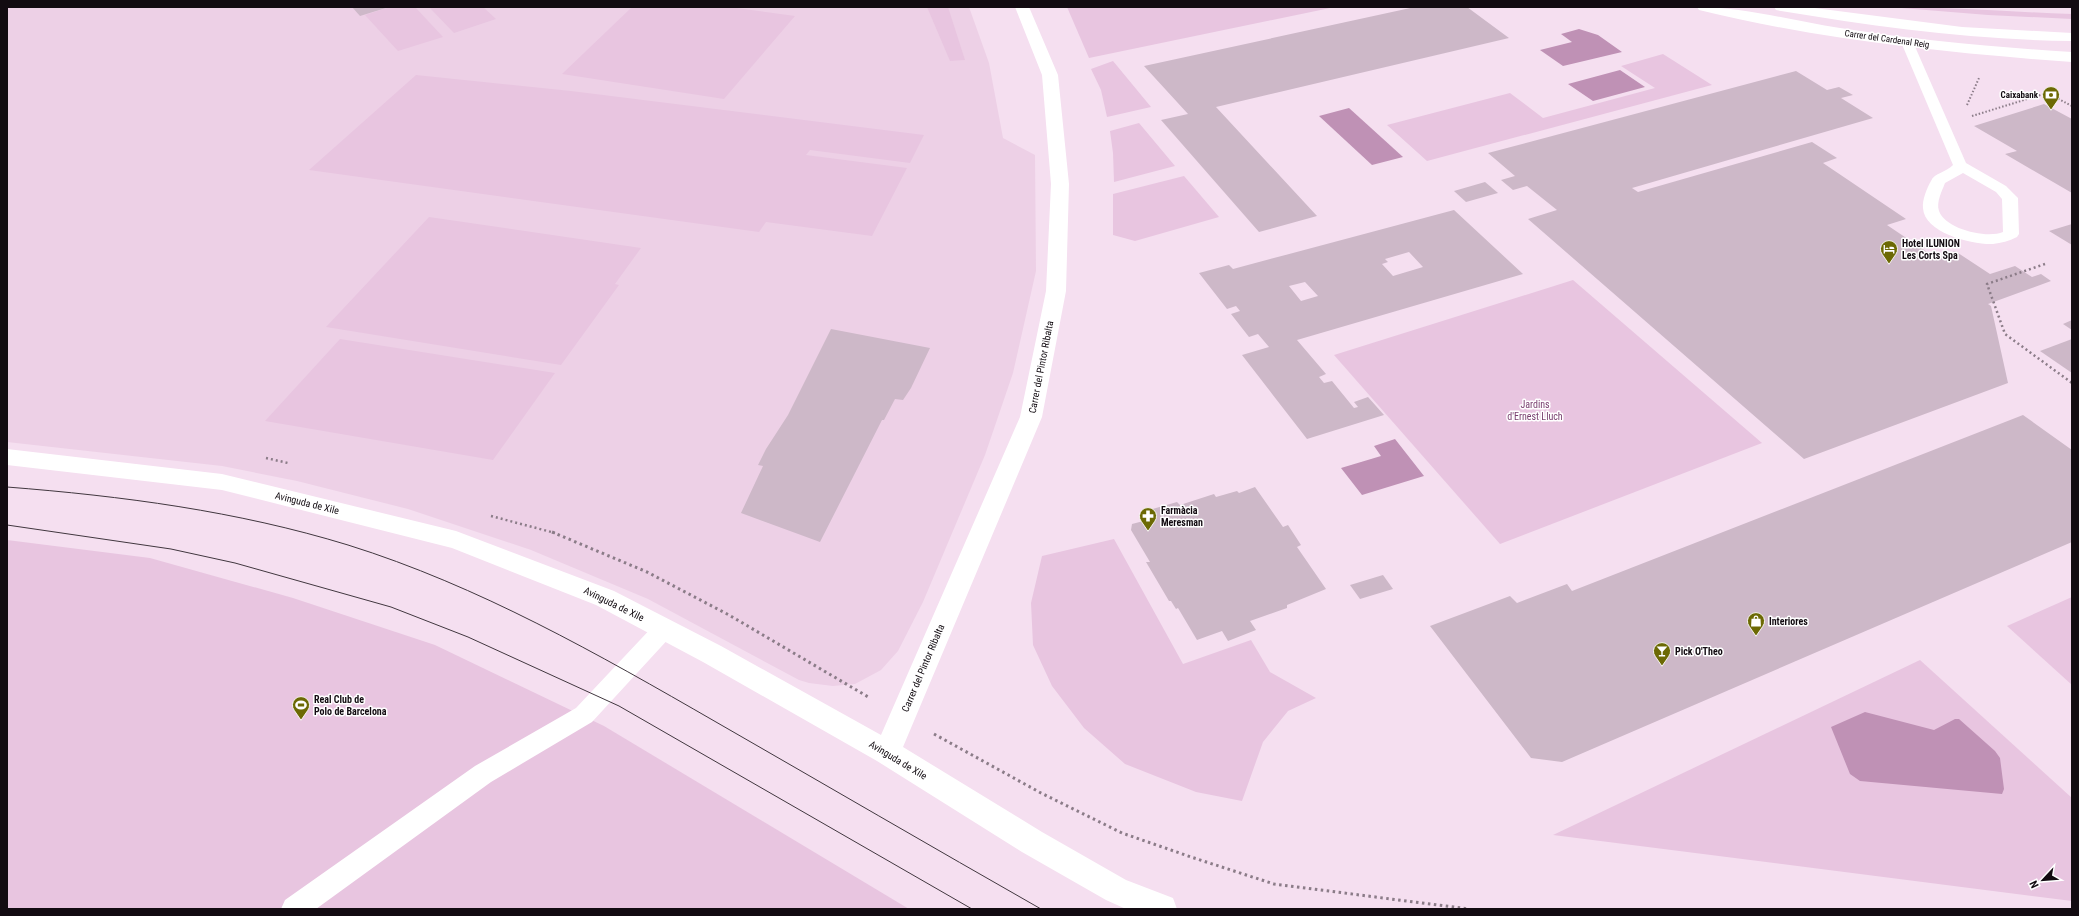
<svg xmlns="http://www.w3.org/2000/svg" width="2079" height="916" viewBox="0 0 2079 916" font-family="'Roboto Condensed',sans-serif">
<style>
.built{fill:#edd0e6}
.green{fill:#e8c5e0}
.water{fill:#bf91b5}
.building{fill:#cdb8c8;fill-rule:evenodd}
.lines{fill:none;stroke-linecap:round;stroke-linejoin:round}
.path-far2{stroke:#8b7c88;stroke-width:2;stroke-dasharray:1.5 2;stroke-linecap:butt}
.path-far1{stroke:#8b7c88;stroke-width:2.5;stroke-dasharray:2 3;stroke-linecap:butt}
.path{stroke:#8b7c88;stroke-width:3;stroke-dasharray:2.5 3.5;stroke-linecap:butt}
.service{fill:#fff;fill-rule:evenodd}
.minor{fill:#fff;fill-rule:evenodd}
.tram{stroke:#41373f;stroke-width:1}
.labels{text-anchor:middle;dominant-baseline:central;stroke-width:3;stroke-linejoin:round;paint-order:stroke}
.far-street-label{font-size:9px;fill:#120b11;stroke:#fff}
.far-poi-label{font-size:9px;font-weight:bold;fill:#120b11;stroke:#fff;text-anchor:end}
.poi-label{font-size:10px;font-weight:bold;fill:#120b11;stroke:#fff;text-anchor:start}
.street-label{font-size:10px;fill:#120b11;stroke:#fff}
.park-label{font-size:10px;fill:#783e6e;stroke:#fff}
</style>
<rect width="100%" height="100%" fill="#f5dff0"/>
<polygon class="built" points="7,7 969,7 989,63 1003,138 1035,155 1036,271 1013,373 985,455 923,602 898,651 881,670 855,684 833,686 809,683 799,680 648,599 531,550 408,509 297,481 222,466 7,442"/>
<g class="green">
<polygon points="390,7 415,7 443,37 398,51 365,15"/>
<polygon points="429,7 483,7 496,19 454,33"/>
<polygon points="632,7 729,7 795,16 724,99 562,74"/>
<polygon points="927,7 948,7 965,60 950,61"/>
<polygon points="1067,7 1335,7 1089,58"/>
<path d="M 1889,7 C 1950,7 2011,12 2072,14 L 2072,19 L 1988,15 Z"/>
<polygon points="1663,54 1712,85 1427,161 1387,125 1510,93 1543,118 1655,88 1621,66"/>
<polygon points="1113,61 1151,107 1107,117 1101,90 1091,69"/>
<polygon points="416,75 571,91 924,135 910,163 810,150 806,155 907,168 872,236 766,222 759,232 309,170"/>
<polygon points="1139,123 1175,166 1114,182 1113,153 1110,131"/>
<polygon points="1184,176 1219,217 1135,241 1113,235 1113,194"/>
<polygon points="429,217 641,248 615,284 619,285 561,365 326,327"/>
<polygon points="1573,280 1762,443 1500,544 1334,355"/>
<polygon points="340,339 555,373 493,460 265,421"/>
<polygon points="1114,539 1183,664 1251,640 1270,672 1316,698 1288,711 1263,742 1242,801 1196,792 1125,764 1084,728 1052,686 1033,645 1031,603 1042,556"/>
<polygon points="7,540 150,558 293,598 435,645 604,726 909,909 7,909"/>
<polygon points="2072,597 2072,685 2007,626"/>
<polygon points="1920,660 2072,798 2072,901 1553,835"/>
</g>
<g class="water">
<polygon points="1579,29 1598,35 1622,52 1563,66 1540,50 1572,42 1561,34"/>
<polygon points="1620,70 1645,87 1593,101 1568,84"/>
<polygon points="1349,108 1403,157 1372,165 1319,116"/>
<polygon points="1395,439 1424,476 1362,495 1341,468 1381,456 1374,446"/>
<polygon points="1865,712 1934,730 1955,719 1959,719 1995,751 2000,758 2004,789 2002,794 1860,781 1850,774 1831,727"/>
</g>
<g class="building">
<polygon points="352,7 389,7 360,16"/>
<polygon points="1415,7 1467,7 1509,38 1216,107 1317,216 1259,232 1161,120 1188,114 1144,66"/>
<polygon points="1796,71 1827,90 1839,87 1853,95 1841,98 1873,118 1632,188 1638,192 1812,142 1837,158 1823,163 1906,219 1887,225 1936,258 1955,251 1990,274 2015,266 2032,277 2041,274 2051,281 1988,304 1991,306 2008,383 1804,459 1528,219 1557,210 1527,186 1513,190 1501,180 1515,176 1488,153"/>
<polygon points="2044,104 2072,119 2072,193 2005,154 2017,151 1974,126"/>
<polygon points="1485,182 1498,193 1466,202 1454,191"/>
<path d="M 1454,210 L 1523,274 L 1297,340 L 1326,374 L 1319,377 L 1324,383 L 1332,381 L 1354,408 L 1358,407 L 1354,402 L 1368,397 L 1384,415 L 1307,439 L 1242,355 L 1269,347 L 1258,334 L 1249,337 L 1231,314 L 1240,311 L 1236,306 L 1227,309 L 1199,273 L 1229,265 L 1233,269 ZM 1409,252 L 1423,267 L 1393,276 L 1382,264 L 1388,262 L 1385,259 ZM 1305,282 L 1318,296 L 1301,301 L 1289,286 Z"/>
<polygon points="2072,224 2072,245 2049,231"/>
<polygon points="2072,320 2072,330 2063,324"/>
<polygon points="831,329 930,348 911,388 903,400 895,399 884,420 882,420 820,542 741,513 763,466 758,465 766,449 788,415"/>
<polygon points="2072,339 2072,373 2040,351"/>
<polygon points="2023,415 2072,450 2072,542 1562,762 1531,758 1430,626 1510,596 1517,603 1567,584 1572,591"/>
<polygon points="1255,487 1283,527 1288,525 1301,545 1297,547 1326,589 1287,605 1287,608 1250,621 1256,630 1228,641 1222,631 1197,640 1178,608 1176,609 1171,601 1169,601 1146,562 1150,562 1131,530 1132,524 1155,518 1149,510 1177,502 1180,505 1214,494 1216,497 1237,491 1239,493"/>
<polygon points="1383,575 1393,589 1360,599 1350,585"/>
</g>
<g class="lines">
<g class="path-far2">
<polyline points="1967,105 1979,78"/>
<polyline points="1972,116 2047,93 2072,106"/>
</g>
<g class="path-far1">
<polyline points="2045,264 1987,284 2005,334 2072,383"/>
<polyline points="266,458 288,463"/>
<polyline points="491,516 555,533"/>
</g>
<g class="path">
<polyline points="552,532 647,572 729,615 870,698"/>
<polyline points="934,734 1041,793 1122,833 1191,857 1274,884 1469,909"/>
</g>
<g class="service">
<path d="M 1907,38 L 1913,42 L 1966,163 L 2006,186 L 2018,198 L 2019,234 L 2017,237 C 2009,241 2001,243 1993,244 C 1973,245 1924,233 1923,208 C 1922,200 1927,188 1931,181 C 1934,173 1947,172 1953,165 L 1901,42 ZM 1963,173 L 1996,192 L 2002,199 L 2003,232 C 1987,239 1945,229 1939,211 C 1936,202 1942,191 1945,183 Z"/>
<polygon points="664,620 672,623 675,629 672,635 592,722 491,782 316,909 281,909 285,900 475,766 576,708 656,623"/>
</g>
<g class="minor">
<polygon points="1015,7 1029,7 1058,75 1069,184 1066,291 1042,417 903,747 1042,832 1126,880 1173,898 1177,909 1126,909 1106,900 1022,852 877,761 703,662 596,605 452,548 222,490 7,465 7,449 222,474 456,531 614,591 721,646 881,735 1020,417 1046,291 1051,184 1042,75"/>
<path d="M 1697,7 C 1745,7 1793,21 1840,28 C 1917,40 1994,47 2072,52 L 2072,62 C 1947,53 1821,40 1699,10 Z"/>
<path d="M 1774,7 L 1807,7 L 1962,27 L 2072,33 L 2072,41 C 1974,40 1878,27 1781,11 L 1776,10 Z"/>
</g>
<g class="tram">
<path d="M 7,487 C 122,496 237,511 348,545 C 479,586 598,654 716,722 C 824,784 932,847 1041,909"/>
<polyline points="7,525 171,549 235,563 391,607 468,637 619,706 972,909"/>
</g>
</g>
<defs>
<g id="bank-pin" transform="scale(0.9)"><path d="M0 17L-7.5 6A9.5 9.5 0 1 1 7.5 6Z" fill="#6c6904" stroke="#fff"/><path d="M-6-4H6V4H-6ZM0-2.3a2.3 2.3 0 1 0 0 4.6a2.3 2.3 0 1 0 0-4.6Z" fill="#fff"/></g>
<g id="hotel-pin" transform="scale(0.9)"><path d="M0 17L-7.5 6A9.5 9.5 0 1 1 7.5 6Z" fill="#6c6904" stroke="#fff"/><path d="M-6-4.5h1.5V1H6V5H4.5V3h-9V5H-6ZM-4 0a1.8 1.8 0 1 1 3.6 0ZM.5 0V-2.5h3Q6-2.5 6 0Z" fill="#fff"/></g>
<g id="pharmacy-pin" transform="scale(0.9)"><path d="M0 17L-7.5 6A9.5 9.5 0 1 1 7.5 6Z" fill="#6c6904" stroke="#fff"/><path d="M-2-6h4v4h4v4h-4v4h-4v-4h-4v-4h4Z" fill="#fff"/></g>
<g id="shop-pin" transform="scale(0.9)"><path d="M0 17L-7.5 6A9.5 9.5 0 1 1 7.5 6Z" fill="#6c6904" stroke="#fff"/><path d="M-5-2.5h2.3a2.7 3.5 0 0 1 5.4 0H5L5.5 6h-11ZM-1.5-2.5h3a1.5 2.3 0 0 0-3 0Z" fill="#fff"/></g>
<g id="bar-pin" transform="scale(0.9)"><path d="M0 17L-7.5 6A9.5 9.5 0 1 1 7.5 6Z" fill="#6c6904" stroke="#fff"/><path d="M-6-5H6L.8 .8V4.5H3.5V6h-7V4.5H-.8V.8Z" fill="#fff"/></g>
<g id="stadium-pin" transform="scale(0.9)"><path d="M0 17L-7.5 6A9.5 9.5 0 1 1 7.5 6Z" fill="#6c6904" stroke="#fff"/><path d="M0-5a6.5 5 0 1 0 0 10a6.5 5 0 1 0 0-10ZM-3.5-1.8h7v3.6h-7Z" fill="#fff"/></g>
</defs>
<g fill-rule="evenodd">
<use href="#bank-pin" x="2051" y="95"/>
<use href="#hotel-pin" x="1889" y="249"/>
<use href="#pharmacy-pin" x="1148" y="516"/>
<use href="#shop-pin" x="1756" y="621"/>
<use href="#bar-pin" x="1662" y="651"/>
<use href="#stadium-pin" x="301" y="705"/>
</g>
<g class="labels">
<g class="far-street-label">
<text transform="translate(1887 39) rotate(8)">Carrer del Cardenal Reig</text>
</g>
<g class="far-poi-label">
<text x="2038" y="95">Caixabank</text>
</g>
<g class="poi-label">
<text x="1902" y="243">Hotel ILUNION<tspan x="1902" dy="12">Les Corts Spa</tspan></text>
<text x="1161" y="510">Farmàcia<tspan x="1161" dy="12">Meresman</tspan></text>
<text x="1769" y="621">Interiores</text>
<text x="1675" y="651">Pick O'Theo</text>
<text x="314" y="699">Real Club de<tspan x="314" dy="12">Polo de Barcelona</tspan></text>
</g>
<g class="street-label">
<text transform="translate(1041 367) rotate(-79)">Carrer del Pintor Ribalta</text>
<text transform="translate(307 503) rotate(14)">Avinguda de Xile</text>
<text transform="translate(614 604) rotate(26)">Avinguda de Xile</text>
<text transform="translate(923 668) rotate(-67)">Carrer del Pintor Ribalta</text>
<text transform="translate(898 760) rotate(31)">Avinguda de Xile</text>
</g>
<g class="park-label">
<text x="1535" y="404">Jardins<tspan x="1535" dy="12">d'Ernest Lluch</tspan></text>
</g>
</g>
<rect width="2079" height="916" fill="none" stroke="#120b11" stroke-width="16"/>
<g transform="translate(2043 880) rotate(244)" stroke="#ffffff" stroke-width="3" paint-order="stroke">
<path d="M0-3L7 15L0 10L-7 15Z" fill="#120b11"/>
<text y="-6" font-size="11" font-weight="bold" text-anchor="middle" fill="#120b11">N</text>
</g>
</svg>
